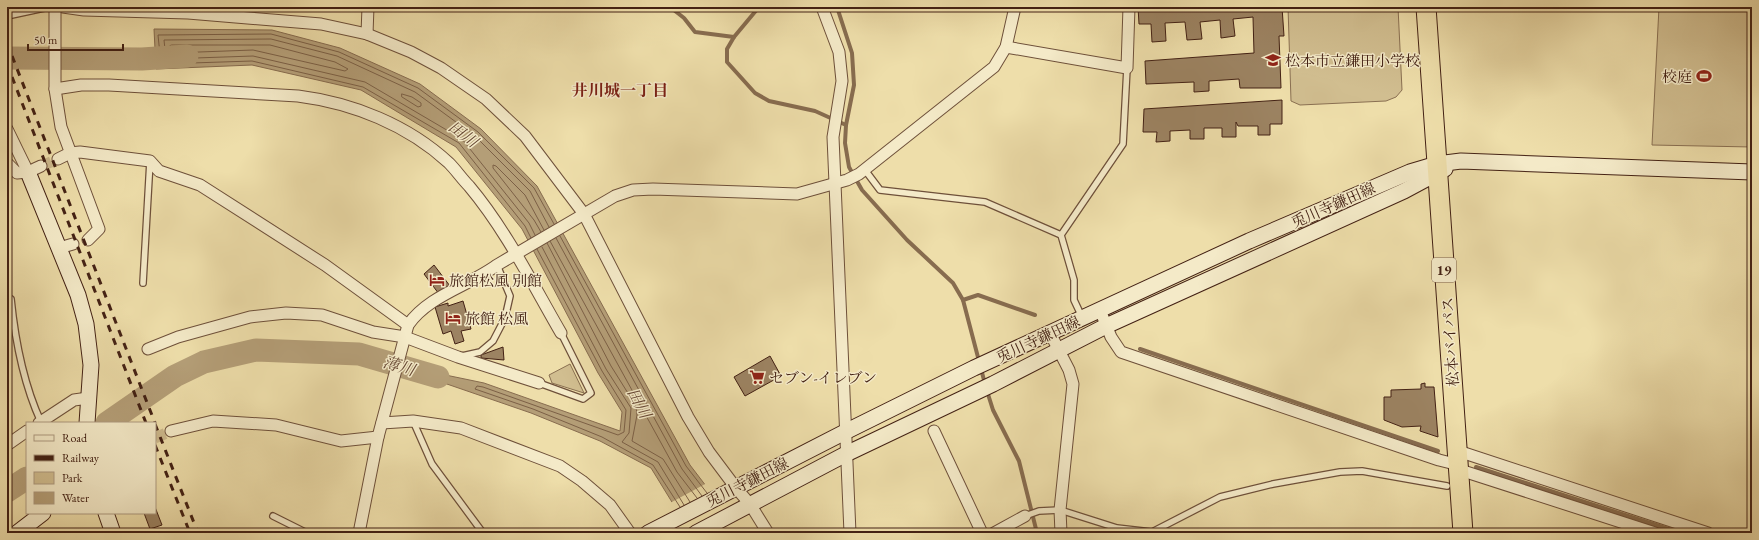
<svg xmlns="http://www.w3.org/2000/svg" width="1759" height="540" viewBox="0 0 1759 540" font-family="'EB Garamond','Noto Serif JP',serif">
<style>
.green{fill:#d1be90;stroke:#8a7052}
.water{fill:#b49e77;stroke:#876c4f}
.pier{fill:#eedeaa}
.lines{fill:none;stroke-linecap:round;stroke-linejoin:round}
.shore{stroke:#7c6046;stroke-width:1}
.stream{stroke:#876c4f;stroke-width:4}
.river{stroke:#b49e77;stroke-width:23}
.building{fill:#9c8362;stroke:#432114}
.street-tunnel{stroke:#ccb88c;stroke-width:11;stroke-dasharray:11 5.5;stroke-linecap:butt}
.lane-casing{stroke:#6e503a;stroke-width:8}
.street-casing{stroke:#6e503a;stroke-width:13}
.secondary-casing{stroke:#432114;stroke-width:17}
.highway-casing{stroke:#432114;stroke-width:21}
.lane{stroke:#f4eac8;stroke-width:5.5}
.street{stroke:#f4eac8;stroke-width:11}
.secondary{stroke:#f4eac8;stroke-width:15}
.highway{stroke:#eedeaa;stroke-width:19}
.rail{stroke:#432114;stroke-width:3;stroke-dasharray:7 7;stroke-linecap:butt}
.labels{text-anchor:middle;dominant-baseline:central;stroke-width:3;stroke-linejoin:round;paint-order:stroke}
.shield{fill:#f4eac8;stroke:#785d4a;stroke-width:1}
.shield-label{font-size:14px;font-weight:bold;fill:#432114}
.poi-label{font-size:15px;fill:#432114;stroke:#f4eac8;text-anchor:start}
.street-label{font-size:15px;fill:#432114;stroke:#f4eac8}
.neighbourhood-label{font-size:16px;font-weight:bold;fill:#7a1f14;stroke:#f4eac8}
.water-label{font-size:16px;font-style:italic;fill:#654632;stroke:#f4eac8}
</style>
<rect width="100%" height="100%" fill="#eedeaa"/>
<filter id="stains"><feTurbulence type="fractalNoise" baseFrequency=".005" numOctaves="4"/><feColorMatrix values="0 0 0 0 .2 0 0 0 0 .09 0 0 0 0 .02 0 0 0 .5 -.17"/></filter>
<radialGradient id="worn" r=".72"><stop offset=".6" stop-color="#630" stop-opacity="0"/><stop offset="1" stop-color="#630" stop-opacity=".3"/></radialGradient>
<g class="green">
<polygon points="1288,7 1398,7 1402,90 1396,97 1386,101 1300,105 1291,101"/>
<polygon points="1659,7 1752,7 1752,147 1652,145"/>
<polygon points="570,364 584,393 552,383 549,375"/>
</g>
<polygon class="water" points="154,29 272,30 340,48 420,84 481,129 537,186 690,465 742,533 691,533 651,468 600,441 531,413 383,362 484,383 620,431 622,412 598,373 522,229 456,147 361,90 252,65 156,69"/>
<polygon class="pier" points="707,483 742,530 736,533 689,533 670,503"/>
<g class="lines">
<g class="shore">
<polygon points="172,45 270,45 335,62 348,69 345,71 253,50 172,53 170,46"/>
<polygon points="402,94 412,97 421,103 421,106 418,107 402,97"/>
<polyline points="541,232 534,220 493,168 493,165 496,166 525,195 544,230"/>
<polyline points="535,235 529,223 462,139 365,82 253,56 166,59 164,40 271,39 337,56 415,92 475,136 530,191 549,227"/>
<polyline points="560,236 686,466 707,493"/>
<polyline points="531,238 525,226 459,143 363,87 252,61 161,64 158,35 271,34 339,52 418,88 478,132 534,188 554,224"/>
<polyline points="556,238 682,469 702,496"/>
<polyline points="550,241 677,472 697,498"/>
<polyline points="547,243 611,366 636,406 637,415 632,441 663,459 690,502"/>
<polyline points="542,247 606,369 631,408 629,433 622,442 658,462 684,505"/>
<polyline points="537,249 602,371 626,410 624,432 618,435 483,387 477,386 475,389 533,409 602,437 653,465 680,507"/>
</g>
<g class="stream">
<polyline points="670,7 684,18 695,32 734,37"/>
<polyline points="759,7 734,37 727,49 727,62 755,93 769,101 815,111 846,125"/>
<polyline points="837,7 852,53 854,85 846,125 845,143 849,167 862,190 907,240 953,283 963,300 985,384"/>
<polyline points="963,300 978,295 1035,315"/>
<polyline points="1140,349 1438,451"/>
<polyline points="987,391 993,410 1019,461 1037,533"/>
<polyline points="1476,467 1681,533"/>
</g>
<g class="river">
<polyline points="7,58 142,59 187,56"/>
<polyline points="107,423 175,376 204,362 256,350 359,354 438,377"/>
<polyline points="7,491 27,478"/>
</g>
</g>
<g class="building">
<polygon points="1138,7 1282,7 1284,36 1279,36 1281,88 1240,88 1239,79 1209,81 1209,91 1194,92 1194,82 1146,84 1145,61 1254,53 1253,17 1233,19 1235,36 1221,38 1220,20 1200,22 1202,39 1187,40 1185,22 1165,23 1166,41 1152,42 1151,24 1139,24"/>
<polygon points="1282,100 1282,124 1270,124 1270,135 1258,135 1258,126 1238,126 1236,122 1236,137 1222,137 1222,128 1204,128 1204,139 1190,139 1190,130 1170,131 1170,141 1156,142 1157,132 1143,132 1144,109"/>
<polygon points="434,265 450,286 439,294 424,274"/>
<polygon points="463,301 471,329 461,331 464,341 455,344 451,331 443,334 435,307 448,303 448,306"/>
<polygon points="503,347 504,360 481,358 481,355"/>
<polygon points="770,356 781,376 745,396 734,377"/>
<polygon points="1425,383 1425,387 1434,387 1438,437 1420,431 1421,426 1402,427 1384,420 1384,397 1391,397 1391,390 1421,389 1421,384"/>
<polygon points="155,507 162,525 150,529 144,513 155,513"/>
</g>
<g class="lines">
<g class="street-tunnel">
<polyline points="41,166 58,159"/>
<polyline points="155,438 171,431"/>
</g>
<g class="lane-casing">
<g id="lane">
<polyline points="7,16 49,7"/>
<polyline points="865,170 880,190 985,202 1061,235"/>
<polyline points="143,283 150,161"/>
<path d="M 7,299 L 11,299 C 15,339 24,385 41,422"/>
<polyline points="1082,317 1074,300 1074,280 1061,235 1123,144 1127,68"/>
<polyline points="462,356 480,352 493,341 505,318 510,296 497,265"/>
<polyline points="539,383 583,399 591,393 561,333"/>
<polyline points="413,421 432,464 483,533"/>
<polyline points="273,516 307,533"/>
<polyline points="1025,516 1039,511 1060,510 1117,528 1152,532 1220,497 1273,484 1340,472 1362,471 1447,486"/>
</g>
</g>
<g class="street-casing">
<g id="street">
<polyline points="55,7 55,89 61,127 99,229 88,240"/>
<polyline points="63,7 84,10 188,13 321,24 367,34 411,52 441,68 486,99 525,136 584,214 688,417 709,452 736,488 750,504 768,533"/>
<polyline points="822,7 839,52 842,81 833,137 850,533"/>
<polyline points="367,34 368,7"/>
<polyline points="1006,47 1127,68 1129,7"/>
<path d="M 55,89 L 81,85 L 109,85 L 298,96 C 353,103 408,125 449,163 C 456,170 462,179 469,186 C 506,230 532,283 561,333"/>
<polyline points="7,129 28,172"/>
<polyline points="58,159 70,153 80,152 150,161 159,171 200,185 325,265 408,325"/>
<polyline points="7,163 17,173 28,172 41,166"/>
<polyline points="59,248 73,244"/>
<polyline points="1100,310 1111,337 1121,352 1439,460 1459,465"/>
<polyline points="1050,333 1069,370 1073,384 1060,510 1061,533"/>
<polyline points="148,349 178,337 250,317 286,313 322,315 373,332 405,337 458,357 539,383"/>
<polyline points="39,423 74,400 88,398"/>
<polyline points="382,423 413,421 461,428 560,466 582,481 610,505 630,533"/>
<polyline points="171,431 213,421 276,425 341,441 378,437"/>
<polyline points="934,431 982,533"/>
<polyline points="7,445 27,431"/>
<polyline points="1458,451 1708,533"/>
<polyline points="1460,470 1655,533"/>
<path d="M 359,533 L 378,437 L 408,325 C 429,295 469,286 497,265 L 615,196 L 633,190 L 653,189 L 797,194 L 847,180 L 859,174 L 994,67 L 1006,47 L 1015,7"/>
<polyline points="994,533 1025,516"/>
</g>
</g>
<g class="secondary-casing">
<g id="secondary">
<polyline points="28,172 78,295 86,324 91,365 87,423"/>
<polyline points="106,513 113,533"/>
<polyline points="17,533 43,513"/>
<polyline points="648,533 845,432 974,368 1249,241 1410,172 1437,164 1461,161 1752,172"/>
<polyline points="696,533 846,454 993,384 1106,326 1404,191 1445,169"/>
</g>
</g>
<g class="highway-casing">
<polyline id="highway" points="1426,7 1463,533"/>
</g>
<use href="#lane" class="lane"/>
<use href="#street" class="street"/>
<use href="#secondary" class="secondary"/>
<use href="#highway" class="highway"/>
<g class="rail">
<polyline points="7,43 155,423"/>
<polyline points="7,64 146,423"/>
<polyline points="155,424 198,533"/>
<polyline points="155,445 190,533"/>
</g>
</g>
<defs>
<g id="school-bare" transform="scale(1.2)"><path d="M0-5L7-2L0 1L-7-2ZM-4 1L0 2.5L4 1V4Q0 6-4 4Z" fill="#8f2418" stroke="#f4eac8" stroke-width="2.5" paint-order="stroke"/></g>
<g id="stadium-bare" transform="scale(1.2)"><path d="M0-5a6.5 5 0 1 0 0 10a6.5 5 0 1 0 0-10ZM-3.5-1.8h7v3.6h-7Z" fill="#8f2418" stroke="#f4eac8" stroke-width="2.5" paint-order="stroke"/></g>
<g id="hotel-bare" transform="scale(1.2)"><path d="M-6-4.5h1.5V1H6V5H4.5V3h-9V5H-6ZM-4 0a1.8 1.8 0 1 1 3.6 0ZM.5 0V-2.5h3Q6-2.5 6 0Z" fill="#8f2418" stroke="#f4eac8" stroke-width="2.5" paint-order="stroke"/></g>
<g id="supermarket-bare" transform="scale(1.2)"><path d="M-6-5.5h2.5l.6 2H6L4.5 2H-2.5L-4.4-4H-6ZM-1.5 3.2a1.3 1.3 0 1 0 .1 0ZM3 3.2a1.3 1.3 0 1 0 .1 0Z" fill="#8f2418" stroke="#f4eac8" stroke-width="2.5" paint-order="stroke"/></g>
</defs>
<g fill-rule="evenodd">
<use href="#school-bare" x="1273" y="60"/>
<use href="#stadium-bare" x="1704" y="76"/>
<use href="#hotel-bare" x="437" y="280"/>
<use href="#hotel-bare" x="453" y="318"/>
<use href="#supermarket-bare" x="757" y="377"/>
</g>
<g class="labels">
<rect class="shield" x="1432" y="258" width="24" height="24" rx="3"/>
<g class="shield-label">
<text x="1444" y="270">19</text>
</g>
<g class="poi-label">
<text x="1285" y="60">松本市立鎌田小学校</text>
<text x="1692" y="76" text-anchor="end">校庭</text>
<text x="449" y="280">旅館松風 別館</text>
<text x="465" y="318">旅館 松風</text>
<text x="769" y="377">セブン-イレブン</text>
</g>
<g class="street-label">
<text transform="translate(1333 205) rotate(-24)">兎川寺鎌田線</text>
<text transform="translate(1038 339) rotate(-25)">兎川寺鎌田線</text>
<text transform="translate(1450 342) rotate(-94)">松本バイパス</text>
<text transform="translate(747 482) rotate(-27)">兎川寺鎌田線</text>
</g>
<g class="neighbourhood-label">
<text x="620" y="90">井川城一丁目</text>
</g>
<g class="water-label">
<text transform="translate(463 134) rotate(37)">田川</text>
<text transform="translate(399 366) rotate(17)">薄川</text>
<text transform="translate(639 403) rotate(62)">田川</text>
</g>
</g>
<rect width="1759" height="540" fill="none" stroke="#eedeaa" stroke-width="24"/>
<rect x="8" y="8" width="1743" height="524" fill="none" stroke="#432114" stroke-width="2"/>
<rect x="12" y="12" width="1735" height="516" fill="none" stroke="#432114"/>
<rect x="26" y="422" width="130" height="92" fill="#f4eac8" stroke="#ad9a80"/>
<rect x="34" y="435" width="20" height="6" fill="#f4eac8" stroke="#ad9a80"/>
<text x="62" y="442" font-size="12" fill="#432114">Road</text>
<rect x="34" y="455" width="20" height="6" fill="#432114" stroke="#ad9a80"/>
<text x="62" y="462" font-size="12" fill="#432114">Railway</text>
<rect x="34" y="472" width="20" height="12" fill="#d1be90" stroke="#ad9a80"/>
<text x="62" y="482" font-size="12" fill="#432114">Park</text>
<rect x="34" y="492" width="20" height="12" fill="#b49e77" stroke="#ad9a80"/>
<text x="62" y="502" font-size="12" fill="#432114">Water</text>
<path d="M28 44v6h95v-6" fill="none" stroke="#432114" stroke-width="2"/>
<text x="34" y="44" font-size="12" fill="#432114" stroke="#f4eac8" stroke-width="3" paint-order="stroke">50 m</text>
<rect width="100%" height="100%" filter="url(#stains)"/>
<rect width="100%" height="100%" fill="url(#worn)"/>
</svg>
